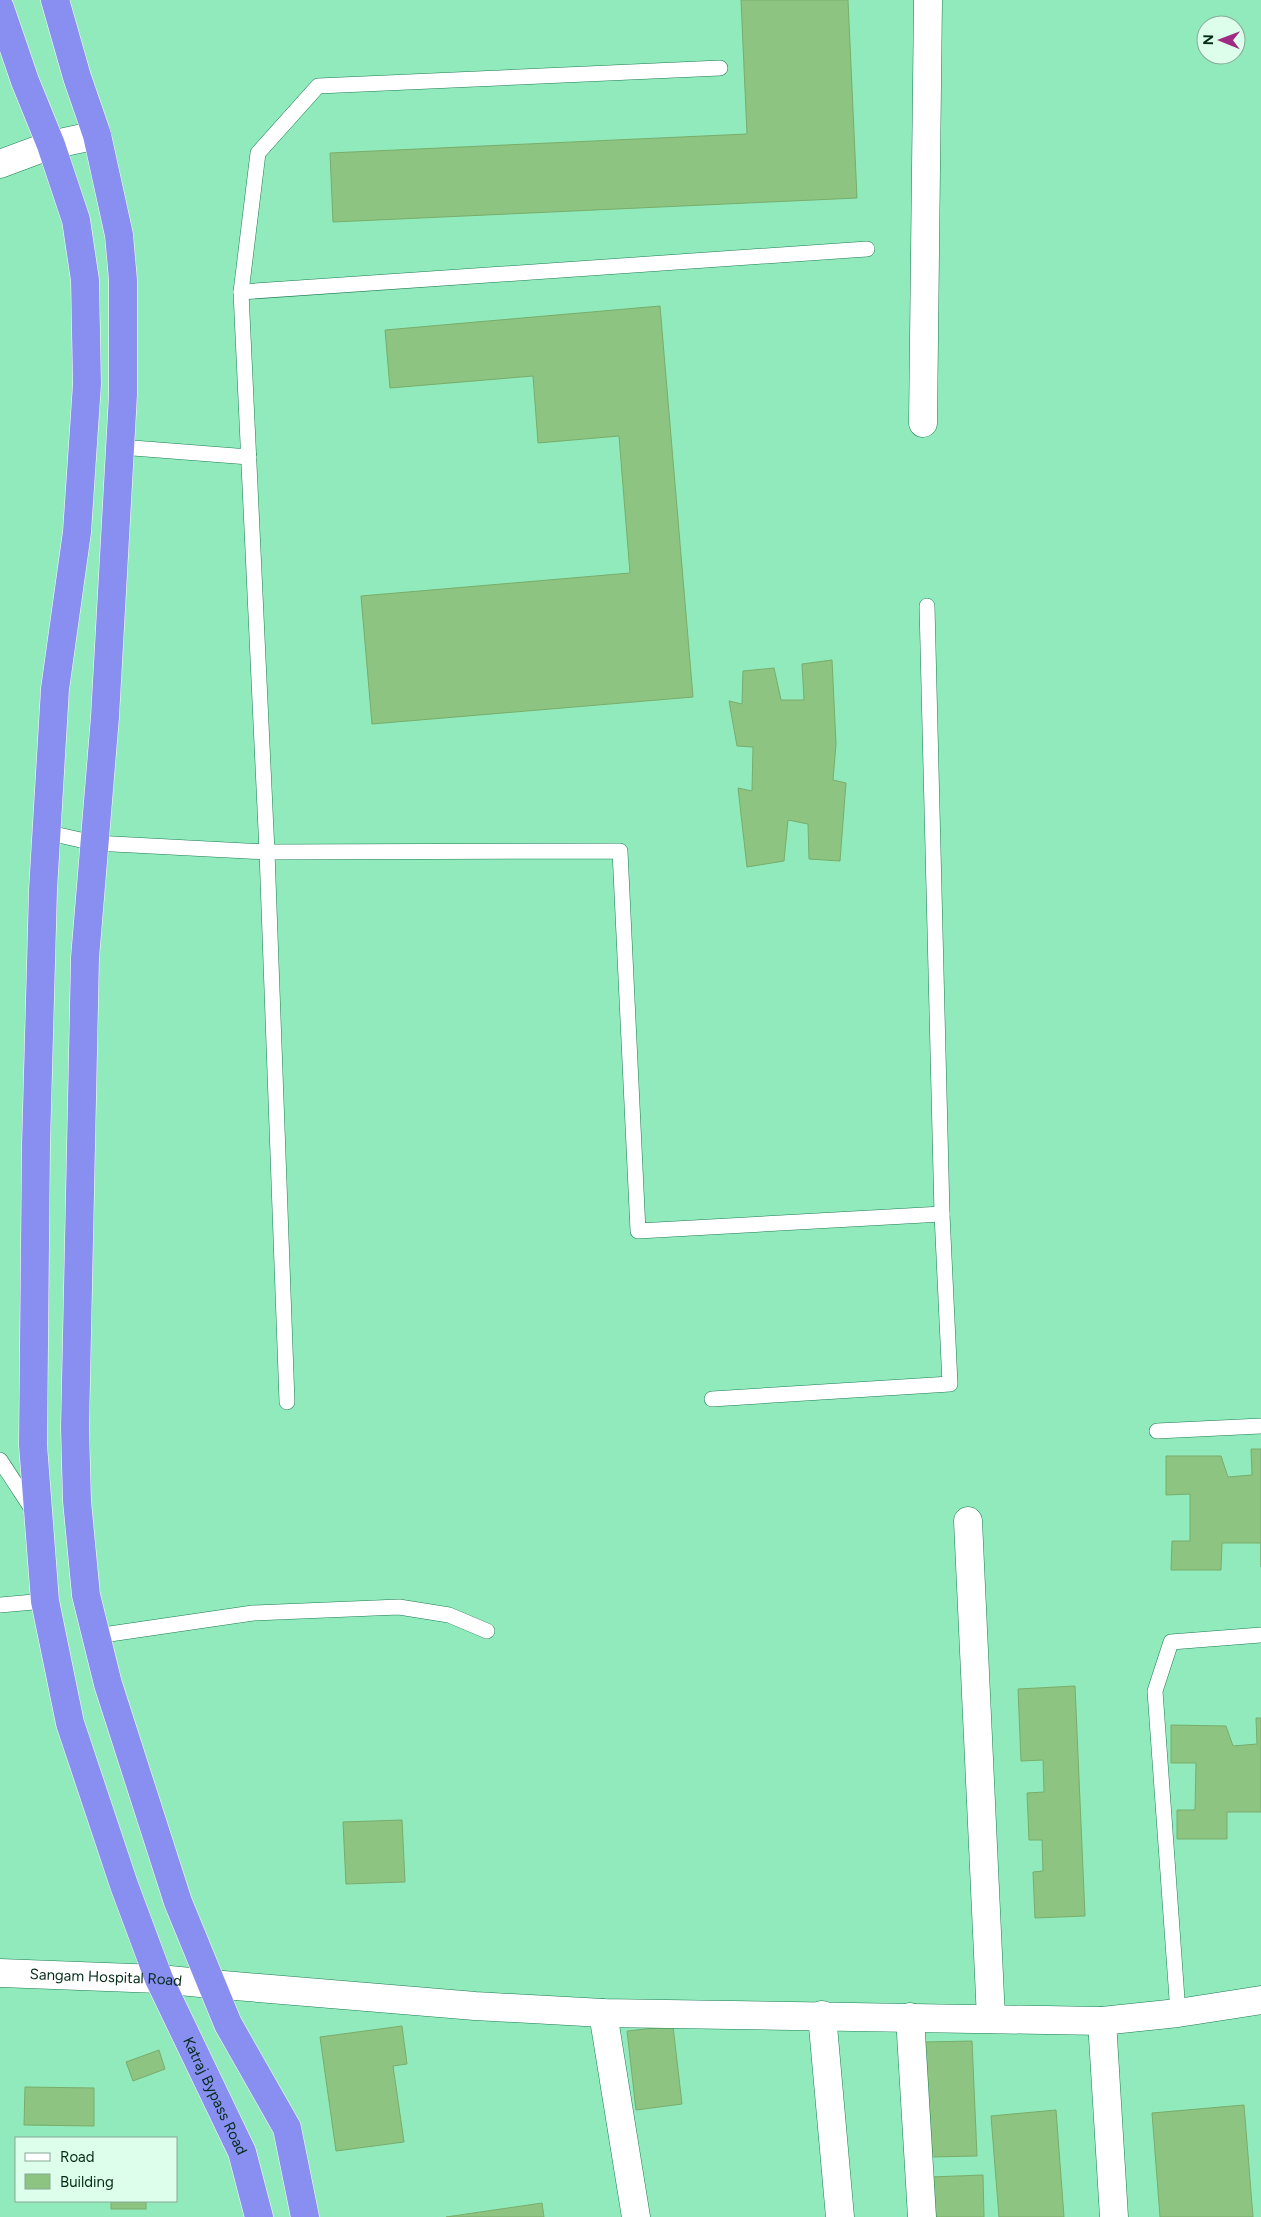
<svg xmlns="http://www.w3.org/2000/svg" width="1261" height="2217" viewBox="0 0 1261 2217" font-family="Figtree,sans-serif">
<style>
.building{fill:#8dc481;stroke:#78ad6b}
.lines{fill:none;stroke-linecap:round;stroke-linejoin:round}
.lane-casing{stroke:#1b7c53;stroke-width:16}
.street-casing{stroke:#1b7c53;stroke-width:29}
.secondary-casing{stroke:#1b7c53;stroke-width:29}
.highway-casing{stroke:#fff;stroke-width:29}
.lane{stroke:#fff;stroke-width:15}
.street{stroke:#fff;stroke-width:28}
.secondary{stroke:#fff;stroke-width:28}
.highway{stroke:#898ef1;stroke-width:28}
.labels{text-anchor:middle;dominant-baseline:central;stroke-width:5;stroke-linejoin:round;paint-order:stroke}
.street-label{font-size:15px;fill:#032b19;stroke:#ddfeea}
</style>
<rect width="100%" height="100%" fill="#91eabb"/>
<g class="building">
<polygon points="741,0 848,0 857,198 333,222 330,153 747,134"/>
<polygon points="660,306 693,697 372,724 361,596 630,573 619,436 538,443 533,376 390,388 385,330"/>
<polygon points="832,660 836,744 833,780 846,783 840,861 809,859 808,824 788,820 784,861 747,867 738,788 752,791 753,747 737,746 729,701 742,704 743,671 774,668 781,700 804,700 802,664"/>
<polygon points="1251,1449 1261,1449 1261,1567 1261,1543 1222,1543 1221,1570 1171,1570 1172,1541 1190,1541 1190,1494 1166,1495 1166,1456 1221,1456 1228,1477 1252,1475"/>
<polygon points="1075,1686 1085,1916 1035,1918 1033,1872 1043,1871 1042,1840 1029,1840 1027,1793 1044,1792 1043,1760 1021,1761 1018,1689"/>
<polygon points="1256,1718 1261,1718 1261,1812 1227,1812 1227,1839 1177,1839 1177,1810 1195,1810 1196,1763 1171,1763 1171,1725 1226,1726 1233,1746 1257,1744"/>
<polygon points="402,1820 405,1882 346,1884 343,1822"/>
<polygon points="402,2026 407,2064 393,2066 404,2142 336,2151 320,2037"/>
<polygon points="673,2026 682,2104 636,2110 627,2031"/>
<polygon points="972,2041 977,2156 929,2157 925,2042"/>
<polygon points="159,2050 165,2069 133,2081 126,2062"/>
<polygon points="25,2087 94,2088 94,2126 24,2125"/>
<polygon points="1244,2105 1253,2217 1160,2217 1152,2113"/>
<polygon points="1056,2110 1064,2217 999,2217 991,2116"/>
<polygon points="983,2175 984,2217 931,2217 930,2177"/>
<rect x="111" y="2201" width="35" height="8"/>
<polygon points="542,2203 544,2217 446,2217"/>
</g>
<g class="lines">
<g class="lane-casing">
<g id="lane">
<polyline points="241,292 867,249"/>
<polyline points="120,447 249,457"/>
<polyline points="45,832 94,843 267,852 620,851 638,1231 942,1214"/>
<polyline points="712,1399 950,1384 942,1214 927,606"/>
<polyline points="287,1402 267,852 241,292 258,153 318,86 720,68"/>
<polyline points="1157,1431 1261,1426"/>
<polyline points="0,1460 34,1512"/>
<polyline points="0,1605 45,1601"/>
<polyline points="96,1636 253,1613 399,1607 449,1615 487,1631"/>
<polyline points="1178,2013 1155,1691 1171,1642 1261,1635"/>
</g>
</g>
<g class="street-casing">
<g id="street">
<polyline points="0,164 51,145 97,135"/>
<polyline points="923,423 928,0"/>
<polyline points="968,1521 991,2019"/>
<polyline points="211,1984 475,2006 603,2013 1102,2021 1178,2013 1261,2000"/>
<polyline points="603,2013 636,2217"/>
<polyline points="822,2015 840,2217"/>
<polyline points="910,2017 922,2217"/>
<polyline points="1102,2021 1114,2217"/>
</g>
</g>
<g class="secondary-casing">
<g id="secondary">
<path id="s1" d="M 0,1973 L 159,1979 L 211,1984"/>
</g>
</g>
<g class="highway-casing">
<g id="highway">
<polyline points="55,0 77,77 97,135 119,235 123,280 123,395 105,717 85,958 75,1428 77,1501 86,1595 108,1684 178,1902 228,2024 287,2128 305,2217"/>
<path id="s2" d="M 0,8 L 25,81 L 51,145 L 76,220 L 85,280 L 87,384 L 77,532 L 55,689 L 43,890 L 36,1145 L 33,1445 L 45,1601 L 70,1723 L 124,1885 L 159,1979 L 242,2152 L 259,2217"/>
</g>
</g>
<use href="#lane" class="lane"/>
<use href="#street" class="street"/>
<use href="#secondary" class="secondary"/>
<use href="#highway" class="highway"/>
</g>
<g class="labels">
<g class="street-label">
<text stroke="none"><textPath href="#s1" startOffset="106">Sangam Hospital Road</textPath></text>
<text stroke="none"><textPath href="#s2" startOffset="2135">Katraj Bypass Road</textPath></text>
</g>
</g>
<rect x="15" y="2137" width="162" height="65" fill="#ddfeea" stroke="#86aa96"/>
<rect x="25" y="2153" width="25" height="8" fill="#ffffff" stroke="#86aa96"/>
<text x="60" y="2162" font-size="15" fill="#032b19">Road</text>
<rect x="25" y="2174" width="25" height="15" fill="#8dc481" stroke="#86aa96"/>
<text x="60" y="2187" font-size="15" fill="#032b19">Building</text>
<g transform="translate(1221 40) rotate(271)"><circle r="24" fill="#ddfeea" stroke="#86aa96"/>
<path d="M0-4L9 19L0 12L-9 19Z" fill="#a02a83"/>
<text y="-8" font-size="14" font-weight="bold" text-anchor="middle" fill="#032b19">N</text>
</g>
</svg>
